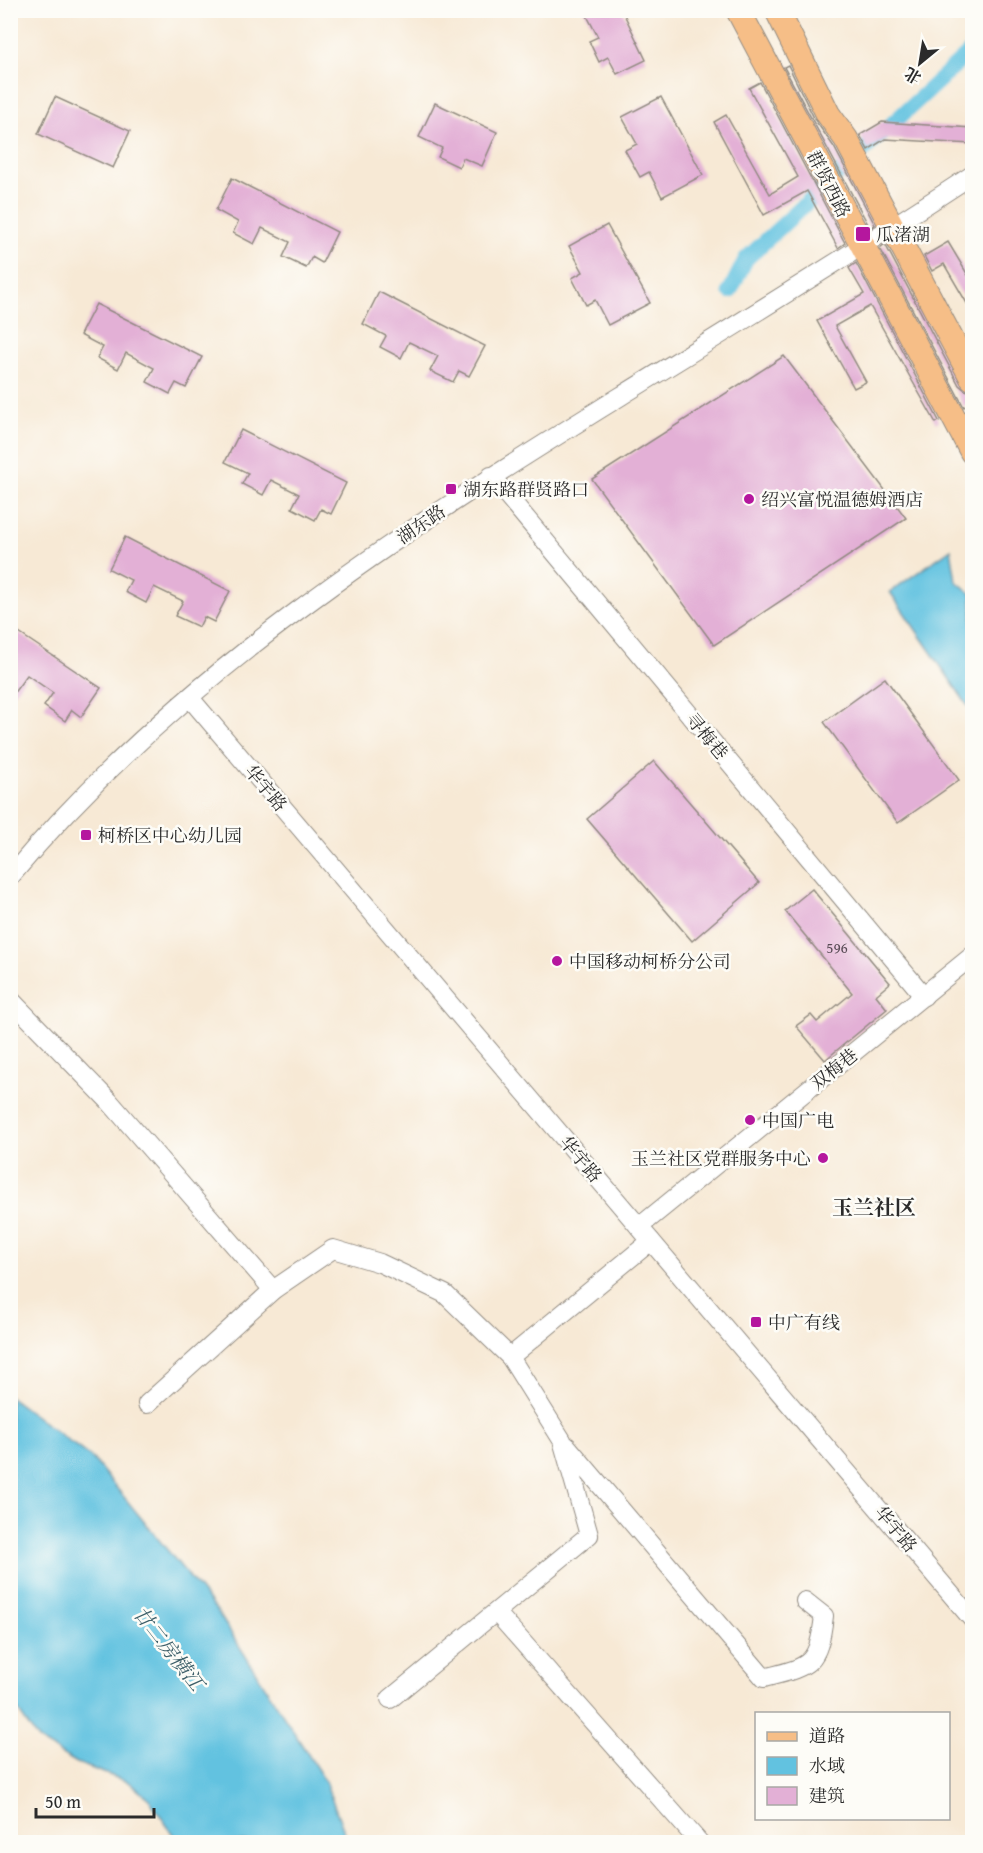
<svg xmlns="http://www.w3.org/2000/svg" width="983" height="1853" viewBox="0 0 983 1853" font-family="'Gentium Book Plus','Noto Serif SC',serif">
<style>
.water{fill:#62c2e0;stroke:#467686;stroke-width:1.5}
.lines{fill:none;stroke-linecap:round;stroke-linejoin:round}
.canal{stroke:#62c2e0;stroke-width:16}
.building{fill:#e3b0d6}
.minor-casing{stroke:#918a80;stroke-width:20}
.major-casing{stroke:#918a80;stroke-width:26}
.minor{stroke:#fff;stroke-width:18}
.major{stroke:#f6be87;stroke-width:24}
.poi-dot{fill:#b5179e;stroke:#fdfcf7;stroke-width:2}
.labels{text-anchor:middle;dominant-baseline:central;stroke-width:5;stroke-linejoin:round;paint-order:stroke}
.number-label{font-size:15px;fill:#594c56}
.street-label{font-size:18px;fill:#2b2b2b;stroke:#fdfcf7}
.poi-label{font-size:18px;fill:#2b2b2b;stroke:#fdfcf7;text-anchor:start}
.water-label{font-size:20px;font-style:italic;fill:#3e606a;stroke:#fdfcf7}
.quarter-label{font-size:21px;font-weight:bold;fill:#2b2b2b;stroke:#fdfcf7}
</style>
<rect width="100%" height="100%" fill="#fdfcf7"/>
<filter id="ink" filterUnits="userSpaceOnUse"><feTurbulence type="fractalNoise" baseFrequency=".0167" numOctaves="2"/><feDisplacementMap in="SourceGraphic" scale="12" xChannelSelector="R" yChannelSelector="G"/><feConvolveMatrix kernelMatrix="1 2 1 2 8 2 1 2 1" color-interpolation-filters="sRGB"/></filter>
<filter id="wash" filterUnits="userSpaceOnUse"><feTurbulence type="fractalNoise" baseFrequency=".008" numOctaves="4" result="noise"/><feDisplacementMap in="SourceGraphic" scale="24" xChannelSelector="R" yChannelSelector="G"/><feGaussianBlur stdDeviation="1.35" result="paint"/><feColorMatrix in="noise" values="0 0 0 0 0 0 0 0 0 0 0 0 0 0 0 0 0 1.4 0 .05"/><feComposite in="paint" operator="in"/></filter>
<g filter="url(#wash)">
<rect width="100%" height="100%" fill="#f7e9d5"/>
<g class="water">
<polygon points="951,549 956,581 972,594 972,712 890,592"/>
<polygon points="10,1397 93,1459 217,1611 325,1781 348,1842 178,1842 149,1799 128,1782 77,1763 38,1740 11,1700"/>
</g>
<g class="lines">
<polyline class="canal" points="730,291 746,259 972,50"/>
</g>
<g id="blocks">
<g class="building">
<polygon points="584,10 622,10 646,60 617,74 608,57 599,62 589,41 598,37"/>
<polygon points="788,65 815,120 834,147 875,225 870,228 784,67"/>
<polygon points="760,82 845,243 838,248 807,191 764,215 714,122 726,115 770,194 798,177 749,88"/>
<polygon points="55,97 130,131 113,168 38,134"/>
<polygon points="661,97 703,175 662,197 649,172 640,177 625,150 637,144 622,117"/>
<polygon points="435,103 497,132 482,166 463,158 459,167 438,157 442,148 419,137"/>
<polygon points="882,122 972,128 972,144 885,139 868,150 860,135"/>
<polygon points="232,178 337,232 322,263 312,257 306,268 283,257 290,242 262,228 254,244 233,233 238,222 216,210"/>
<polygon points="607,225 650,303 608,325 595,300 586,305 572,278 583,272 569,246"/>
<polygon points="948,242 972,282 972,312 944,264 932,271 924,256"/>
<polygon points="885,244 959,385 965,390 972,392 972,402 964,407 880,248"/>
<polygon points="856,263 939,421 936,423 870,306 835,326 866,382 854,388 817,321 864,294 849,268"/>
<polygon points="379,292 485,346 469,376 459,371 453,382 430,371 438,356 409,342 401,358 380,347 386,336 363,324"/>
<polygon points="96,304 202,357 186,388 176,383 170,394 147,382 154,368 126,353 118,369 97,358 103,347 80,335"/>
<polygon points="784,356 906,518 714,645 592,479"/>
<polygon points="241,430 346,483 331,514 321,509 315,520 292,508 299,494 271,480 263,495 242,484 248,473 225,462"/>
<polygon points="125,537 230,591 214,622 204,617 199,627 175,616 183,601 154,587 146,603 125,592 131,580 109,569"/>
<polygon points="10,627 101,688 81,717 72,710 65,721 44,706 53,693 27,675 10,698"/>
<polygon points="885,678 959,780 898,823 824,722"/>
<polygon points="654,761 759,883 692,941 587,819"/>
<polygon points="812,889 890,983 876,995 887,1009 825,1060 796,1026 811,1015 817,1022 852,993 785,911"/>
</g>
</g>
</g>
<g filter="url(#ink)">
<use href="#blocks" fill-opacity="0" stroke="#918a80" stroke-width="1.5"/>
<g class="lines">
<g class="minor-casing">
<g id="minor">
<polyline points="491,476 924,996"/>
<polyline points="190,698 972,1619"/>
<path d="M 10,877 C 177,676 401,532 621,396 C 739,323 857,251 972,175"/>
<polyline points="10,999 109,1101 273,1290"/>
<polyline points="639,1227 972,956"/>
<polyline points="510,1357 651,1241"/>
<polyline points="147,1404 273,1290 333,1249 380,1263 445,1294 510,1357 562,1440 589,1535 390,1699"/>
<path d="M 567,1446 L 764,1678 C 810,1666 818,1666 824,1616 L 805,1601"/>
<polyline points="496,1612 699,1842"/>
</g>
</g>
<g class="major-casing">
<g id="major">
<polyline points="738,10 972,452"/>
<polyline points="777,10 828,114 846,139 972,378"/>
</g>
</g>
<use href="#minor" class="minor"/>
<use href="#major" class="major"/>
</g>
</g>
<g class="poi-dot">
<rect x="855" y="226" width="16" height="16" rx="3"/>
<rect x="445" y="483" width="12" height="12" rx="3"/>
<circle cx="749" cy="499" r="6"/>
<rect x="80" y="829" width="12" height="12" rx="3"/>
<circle cx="557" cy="961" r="6"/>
<circle cx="750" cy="1120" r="6"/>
<circle cx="823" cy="1158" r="6"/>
<rect x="750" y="1316" width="12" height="12" rx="3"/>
</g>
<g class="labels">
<g class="number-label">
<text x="837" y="947">596</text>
</g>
<g class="street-label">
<text transform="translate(829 184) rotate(63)">群贤西路</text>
<text transform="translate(421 524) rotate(-34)">湖东路</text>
<text transform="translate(707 736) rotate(50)">寻梅巷</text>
<text transform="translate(266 788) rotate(50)">华宇路</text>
<text transform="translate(834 1069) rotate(-39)">双梅巷</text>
<text transform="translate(581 1159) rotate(50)">华宇路</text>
<text transform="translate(896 1529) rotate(50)">华宇路</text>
</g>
<g class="poi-label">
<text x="876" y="234">瓜渚湖</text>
<text x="463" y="489">湖东路群贤路口</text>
<text x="761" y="499">绍兴富悦温德姆酒店</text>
<text x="98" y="835">柯桥区中心幼儿园</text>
<text x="569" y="961">中国移动柯桥分公司</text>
<text x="762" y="1120">中国广电</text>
<text x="811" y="1158" text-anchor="end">玉兰社区党群服务中心</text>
<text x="768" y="1322">中广有线</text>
</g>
<g class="water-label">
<text transform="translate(169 1648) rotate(52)">廿二房横江</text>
</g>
<g class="quarter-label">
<text x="874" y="1207">玉兰社区</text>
</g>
</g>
<rect width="983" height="1853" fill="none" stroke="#fdfcf7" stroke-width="36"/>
<rect x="755" y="1712" width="195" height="108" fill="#fdfcf7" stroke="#a9a8a5" stroke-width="1.5"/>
<rect x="767" y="1732" width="30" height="9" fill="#f6be87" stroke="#a9a8a5" stroke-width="1.5"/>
<text x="809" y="1742" font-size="18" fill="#2b2b2b">道路</text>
<rect x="767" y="1757" width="30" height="18" fill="#62c2e0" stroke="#a9a8a5" stroke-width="1.5"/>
<text x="809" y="1772" font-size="18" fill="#2b2b2b">水域</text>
<rect x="767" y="1787" width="30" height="18" fill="#e3b0d6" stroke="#a9a8a5" stroke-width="1.5"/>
<text x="809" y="1802" font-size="18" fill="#2b2b2b">建筑</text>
<g transform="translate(920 63) rotate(210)" stroke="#fdfcf7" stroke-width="4.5" paint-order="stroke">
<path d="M0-4.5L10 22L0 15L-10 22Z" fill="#2b2b2b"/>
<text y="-9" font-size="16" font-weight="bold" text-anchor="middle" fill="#2b2b2b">北</text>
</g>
<path d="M36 1808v9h118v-9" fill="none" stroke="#2b2b2b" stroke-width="3"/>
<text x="45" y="1808" font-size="18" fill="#2b2b2b" stroke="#fdfcf7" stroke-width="4.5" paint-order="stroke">50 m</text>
</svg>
